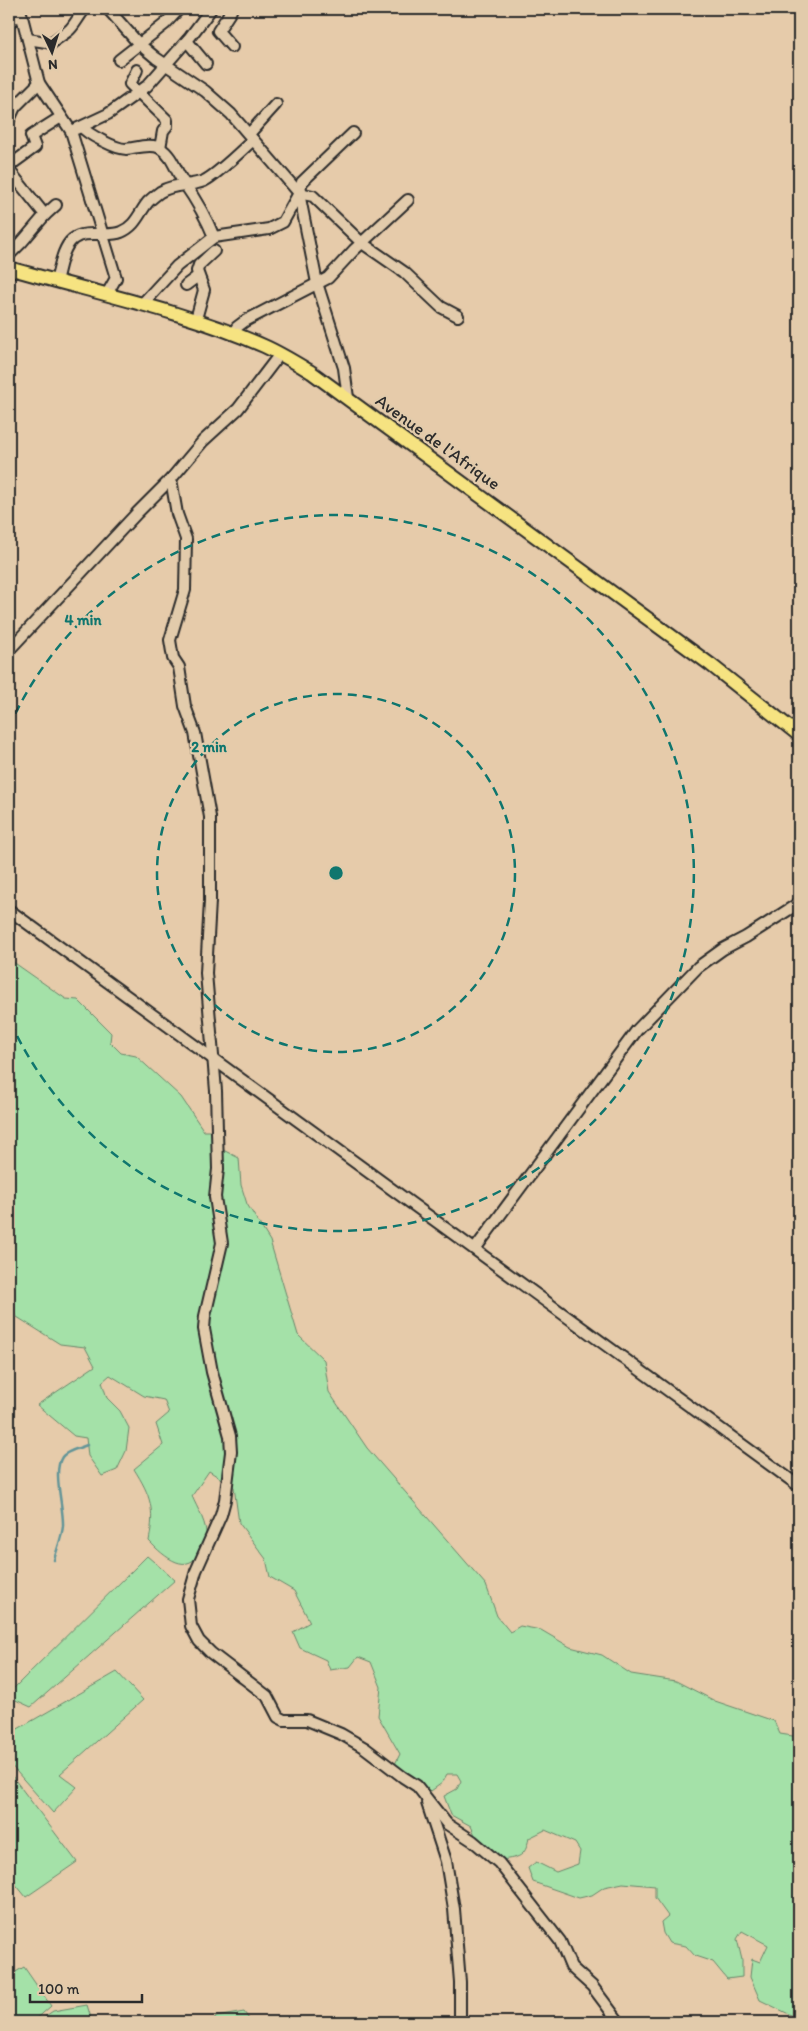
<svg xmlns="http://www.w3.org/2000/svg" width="808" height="2031" viewBox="0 0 808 2031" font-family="Itim,sans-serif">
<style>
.green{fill:#a4e1a8;stroke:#68866a}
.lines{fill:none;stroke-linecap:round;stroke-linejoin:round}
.stream{stroke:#649598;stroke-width:2.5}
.minor-casing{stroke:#2b2b2b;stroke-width:14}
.major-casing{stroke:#2b2b2b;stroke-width:16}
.minor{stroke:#e2cbab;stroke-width:10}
.major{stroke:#f6e381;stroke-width:12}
.ring{fill:none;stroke:#0f766e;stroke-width:2.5;stroke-dasharray:9 6}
.labels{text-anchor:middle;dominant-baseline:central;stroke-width:4.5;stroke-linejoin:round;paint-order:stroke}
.street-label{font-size:18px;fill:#2b2b2b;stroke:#e2cbab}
.centre{fill:#0f766e;stroke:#e2cbab;stroke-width:2.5}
.ring-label{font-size:15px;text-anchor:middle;font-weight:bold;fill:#0f766e;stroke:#e2cbab;stroke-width:4.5;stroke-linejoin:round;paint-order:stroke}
</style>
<rect width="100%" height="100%" fill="#e6cbaa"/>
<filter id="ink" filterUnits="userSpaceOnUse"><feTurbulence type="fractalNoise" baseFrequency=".02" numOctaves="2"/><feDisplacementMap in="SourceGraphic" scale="10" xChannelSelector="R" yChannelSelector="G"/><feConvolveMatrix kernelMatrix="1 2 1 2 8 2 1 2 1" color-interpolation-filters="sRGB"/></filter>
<g filter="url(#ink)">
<g class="green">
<path d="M 9,959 L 66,999 L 78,1000 L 111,1033 L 110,1042 L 121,1053 L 136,1056 L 181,1097 L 204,1131 L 218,1131 L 221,1149 L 239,1158 L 241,1185 L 247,1204 L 270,1241 L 298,1335 L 324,1360 L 329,1392 L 367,1448 L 486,1585 L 497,1616 L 510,1632 L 520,1626 L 541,1630 L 570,1647 L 602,1655 L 631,1674 L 676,1681 L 715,1701 L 774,1721 L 780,1734 L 799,1737 L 799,2019 L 760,2000 L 750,1977 L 752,1959 L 760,1962 L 768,1945 L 742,1931 L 737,1939 L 742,1960 L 742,1977 L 727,1979 L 713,1962 L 695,1956 L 686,1946 L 669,1943 L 663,1933 L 661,1922 L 668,1916 L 655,1898 L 655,1886 L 623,1883 L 604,1887 L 592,1895 L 579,1898 L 533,1882 L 528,1868 L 536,1862 L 556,1872 L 578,1864 L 580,1851 L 575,1843 L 545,1830 L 529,1838 C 525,1858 519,1857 502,1860 L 479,1844 L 471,1826 L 451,1815 L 444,1796 L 457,1789 L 461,1781 L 457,1774 L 447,1774 L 442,1783 L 431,1791 L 407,1787 L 390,1774 L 400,1754 L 378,1716 L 381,1687 L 371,1662 L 358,1657 L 350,1667 L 330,1670 L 326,1660 L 300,1648 L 293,1632 L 310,1622 L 294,1591 L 270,1577 L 266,1559 L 239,1523 L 234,1487 L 209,1471 L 192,1496 C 197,1508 208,1525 206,1538 C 206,1541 203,1545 201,1549 C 189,1578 164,1557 149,1541 C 155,1509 151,1496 134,1469 L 163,1445 L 156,1424 L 169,1413 L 164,1400 L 144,1396 L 110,1375 L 102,1382 L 107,1398 L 120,1411 L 129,1428 L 126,1451 L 117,1470 L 102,1476 L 88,1456 L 86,1438 L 74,1436 L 37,1405 L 95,1366 L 85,1347 L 60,1344 L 9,1312 Z"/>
<polygon points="147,1556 175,1580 31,1707 9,1697 9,1693"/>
<polygon points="117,1672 143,1700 60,1774 77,1787 53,1813 9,1763 9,1734"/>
<polygon points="9,1772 77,1862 26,1897 9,1876"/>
<polygon points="24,1967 51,2006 33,2022 16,2022 9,2014 9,1976"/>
<polygon points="87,2005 92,2021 90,2022 37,2022 53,2011"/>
<polygon points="244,2012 251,2022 213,2022 216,2017"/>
</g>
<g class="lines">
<path class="stream" d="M 54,1560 C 57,1549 62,1537 63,1526 C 64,1507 52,1472 62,1457 C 66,1451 80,1448 87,1445"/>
<g class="minor-casing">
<g id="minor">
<polyline points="20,9 39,83 71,131 116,278 107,294"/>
<polyline points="108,9 138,43 156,58 205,91 231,114 299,193 317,283 344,368 348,398"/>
<polyline points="228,9 231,11 218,31 232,47"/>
<polyline points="9,23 20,13"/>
<path d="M 28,39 L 52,43 C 59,36 62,36 68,31 C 74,27 79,15 85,9"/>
<polyline points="187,41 206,64"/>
<polyline points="119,60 165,24 179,9"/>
<polyline points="137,70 130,84 167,120 167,126 163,131 160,148"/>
<polyline points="9,104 15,107 39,83"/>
<polyline points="9,120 15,107"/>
<path d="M 82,127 C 87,134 116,149 126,149 C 136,148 151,143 160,148 C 173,156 176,172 184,183 C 196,200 206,217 214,237"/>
<polyline points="76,129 108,114 147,86 190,37 211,9"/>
<polyline points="249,134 276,104"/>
<polyline points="9,166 35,147 31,136 61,117"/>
<polyline points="9,170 45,215 22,242 9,255"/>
<polyline points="299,193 313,196 362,243 404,272 441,307 458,316"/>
<polyline points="45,215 56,205"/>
<path d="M 56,281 C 60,268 62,248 73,239 C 86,229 107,238 121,232 C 136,226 139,213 148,202 C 152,198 156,195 160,192 C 174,183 189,187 204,181 C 218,174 241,151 253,140"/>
<polyline points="186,285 198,276"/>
<polyline points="143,303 177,266 214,237 269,229 283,222 299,193 302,182 353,133"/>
<polyline points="196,319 204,290 197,271 199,265 214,251"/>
<polyline points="234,333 237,327 245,321 328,278 354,250 408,200"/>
<polyline points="171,479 177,514 186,539 185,590 170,640 173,658 179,667 185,706 195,733 210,817 210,901 206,973 216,1091 218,1169 215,1197 222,1243 205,1316 204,1329 212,1372 230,1436 231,1452 225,1500 221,1515 196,1571 188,1599 191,1626 199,1641 211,1653 267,1696 278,1717 284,1720 307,1720 341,1734 365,1748 403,1777 417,1786 447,1824 473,1841 499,1863 560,1941 571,1967 592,1986 619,2022"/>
<polyline points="9,650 137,513 171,479 203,441 238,409 280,354"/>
<polyline points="9,910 799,1486"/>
<polyline points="475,1249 637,1030 698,967 723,949 746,937 799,903"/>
<polyline points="427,1803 446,1861 454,1909 460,1982 460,2022"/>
</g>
</g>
<g class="major-casing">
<path id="major" d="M 9,268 C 95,293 182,310 264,346 C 280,353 296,363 311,372 L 711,665 L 799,735"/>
</g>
<use href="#minor" class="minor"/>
<use href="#major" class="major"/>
</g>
</g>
<g class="ring">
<circle cx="336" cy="873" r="179"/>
<path d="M9 727A358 358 0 1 1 9 1019"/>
</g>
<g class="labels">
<g class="street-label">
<text transform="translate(438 442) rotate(36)">Avenue de l'Afrique</text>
</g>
</g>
<circle cx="336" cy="873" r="8" class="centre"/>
<g class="ring-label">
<text x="83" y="625">4 min</text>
<text x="209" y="752">2 min</text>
</g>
<rect width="808" height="2031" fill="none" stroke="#e2cbab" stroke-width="30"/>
<rect x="15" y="15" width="778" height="2001" fill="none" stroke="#2b2b2b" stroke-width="2" filter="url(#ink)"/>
<g transform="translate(52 52) rotate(176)" stroke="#e2cbab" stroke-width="4" paint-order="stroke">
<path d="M0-4L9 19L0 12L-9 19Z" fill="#2b2b2b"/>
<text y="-8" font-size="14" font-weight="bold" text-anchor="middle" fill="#2b2b2b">N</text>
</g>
<path d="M30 1994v8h112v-8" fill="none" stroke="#2b2b2b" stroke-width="2.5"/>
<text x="38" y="1994" font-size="15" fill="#2b2b2b" stroke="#e2cbab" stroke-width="4" paint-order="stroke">100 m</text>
</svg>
